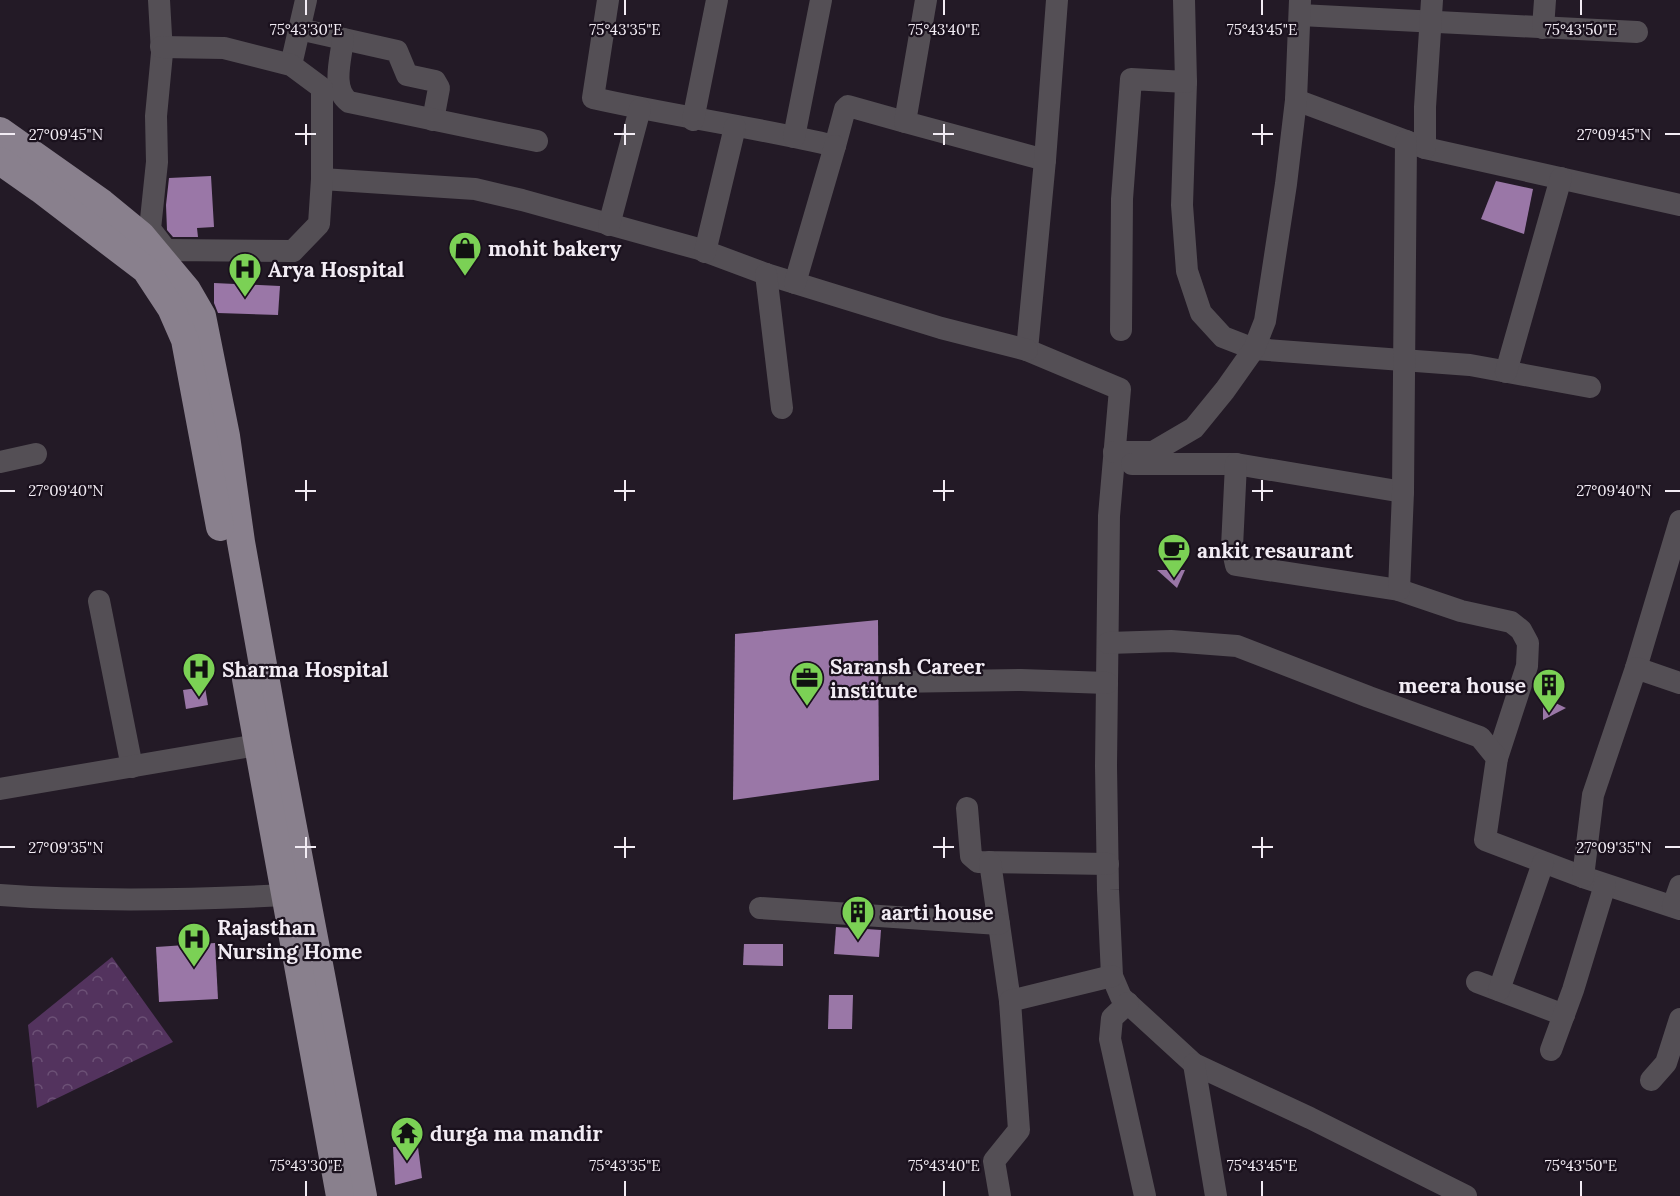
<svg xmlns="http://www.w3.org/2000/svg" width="1680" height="1196" viewBox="0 0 1680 1196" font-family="Lora,serif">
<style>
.park{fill:url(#park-crowns)}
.building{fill:#9a77a7}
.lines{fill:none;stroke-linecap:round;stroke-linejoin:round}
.minor{stroke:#544f55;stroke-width:22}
.major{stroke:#89808d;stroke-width:28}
.ticks{fill:none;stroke:#f2ecf4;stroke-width:2}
.labels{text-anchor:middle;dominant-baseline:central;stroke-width:4.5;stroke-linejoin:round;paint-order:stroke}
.poi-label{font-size:21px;font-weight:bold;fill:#f2ecf4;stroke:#1a111d;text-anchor:start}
.ticks-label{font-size:15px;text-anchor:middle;fill:#f2ecf4;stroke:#1a111d;stroke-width:4.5;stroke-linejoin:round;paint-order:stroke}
</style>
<defs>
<pattern id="park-crowns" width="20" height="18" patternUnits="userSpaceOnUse" patternTransform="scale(1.5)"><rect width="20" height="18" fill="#53335e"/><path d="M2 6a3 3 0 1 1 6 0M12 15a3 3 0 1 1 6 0" fill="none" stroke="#6c5176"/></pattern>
</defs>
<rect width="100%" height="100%" fill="#231a26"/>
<polygon class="park" points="112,957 173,1042 37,1108 28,1025"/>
<g class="building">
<polygon points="211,176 214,227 197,228 198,237 173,237 167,230 166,205 169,178"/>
<polygon points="1496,181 1533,189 1524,234 1481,219"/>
<polygon points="214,283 280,286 278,315 218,313 214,303"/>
<polygon points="1157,570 1185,570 1177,588"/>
<polygon points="878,620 879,780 733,800 735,634"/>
<polygon points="205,687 208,705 186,709 183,690"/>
<polygon points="1543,697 1566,708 1543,720"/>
<polygon points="836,927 881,930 879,957 834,954"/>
<polygon points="215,943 218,999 159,1002 156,947"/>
<polygon points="744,944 783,944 783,966 743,965"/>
<polygon points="829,995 853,995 852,1029 828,1029"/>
<polygon points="393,1147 418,1147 422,1178 395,1185"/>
</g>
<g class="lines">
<g class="minor">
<polyline points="159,0 162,53 156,116 157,162 150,229 166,250"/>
<path d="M 608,0 L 593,98 C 673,116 755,127 835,146 L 845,109 L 848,106 L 905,122"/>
<polyline points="926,0 905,122 1045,160"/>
<polyline points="1057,0 1045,160 1027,350 1120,389 1109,516 1106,766 1108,890 1112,976 1121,997 1194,1064 1310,1118 1466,1196"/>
<polyline points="1300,15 1637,32"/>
<polyline points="1543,28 1545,0"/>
<polyline points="299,29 397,51 407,75 435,81 439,88 433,120"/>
<path d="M 343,39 C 341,59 331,89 349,102 L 537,141"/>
<polyline points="291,65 306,0"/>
<polyline points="1186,82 1182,205 1187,271 1201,313 1223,337 1254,349 1470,365 1590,387"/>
<polyline points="1296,100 1425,148 1680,205"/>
<polyline points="693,120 717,0"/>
<polyline points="794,137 821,0"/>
<polyline points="1425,148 1425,107 1432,0"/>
<polyline points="322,179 475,189 522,200 699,249 766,274 941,328 1027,350"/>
<polyline points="609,225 640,109"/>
<polyline points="705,252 735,127"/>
<polyline points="150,266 166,250 293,251 319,224 322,179 322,88 291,65 224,48 161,47"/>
<polyline points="766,274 782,408"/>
<polyline points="795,283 835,146"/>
<polyline points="1121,330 1122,199 1131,79 1186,82 1184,0"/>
<polyline points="1506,372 1561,178"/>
<polyline points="1114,452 1153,452 1194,428 1225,390 1254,349 1265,321 1286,184 1296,100 1300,0"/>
<polyline points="0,462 36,454"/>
<polyline points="1132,464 1236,464 1403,492"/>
<polyline points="1236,464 1232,547 1236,565 1399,590 1461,611 1511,622 1521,630 1528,643 1527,666 1497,758"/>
<polyline points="1399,590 1403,492 1406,141"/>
<polyline points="99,601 132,767"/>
<polyline points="1108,643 1171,641 1237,646 1369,697 1480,737 1497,758 1485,840 1583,877 1680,909"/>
<polyline points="1636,668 1680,521"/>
<polyline points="892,682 1021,680 1107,683"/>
<polyline points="0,789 257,745"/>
<polyline points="967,808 971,856 978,862 1108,864"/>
<polyline points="990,862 1010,1001"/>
<polyline points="1583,877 1593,795 1636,668 1680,683"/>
<path d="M 0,895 C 94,902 191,900 285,895"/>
<polyline points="1673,906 1680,886"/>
<polyline points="760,908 999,924"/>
<polyline points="1477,982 1564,1015"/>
<polyline points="1499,990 1543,863"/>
<polyline points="1128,1003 1112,1018 1110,1039 1145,1196"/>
<polyline points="1551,1050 1573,990 1605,885"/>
<polyline points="1194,1064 1216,1196"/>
<polyline points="1651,1080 1666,1063 1680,1019"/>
<polyline points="1000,1196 994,1161 1019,1130 1010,1001 1112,976"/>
</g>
<g class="major">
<polyline points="0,131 102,203 141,235 187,290 202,316 226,436 241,542 277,743 363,1196"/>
<polyline points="0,161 40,189 146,270 171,308 185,340 220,527"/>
<polyline points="246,679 340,1196"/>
</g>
</g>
<path class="ticks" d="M 306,0 L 306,15M 625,0 L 625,15M 944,0 L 944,15M 1262,0 L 1262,15M 1581,0 L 1581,15M 306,124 L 306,145M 625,124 L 625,145M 944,124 L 944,145M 1262,124 L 1262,145M 0,134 L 15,134M 295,134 L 316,134M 614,134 L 635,134M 933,134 L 954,134M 1252,134 L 1273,134M 1665,134 L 1680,134M 306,480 L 306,501M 625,480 L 625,501M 944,480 L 944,501M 1262,480 L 1262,501M 0,491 L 15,491M 295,491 L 316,491M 614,491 L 635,491M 933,491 L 954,491M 1252,491 L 1273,491M 1665,491 L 1680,491M 306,837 L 306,858M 625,837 L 625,858M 944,837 L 944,858M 1262,837 L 1262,858M 0,847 L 15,847M 295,847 L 316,847M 614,847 L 635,847M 933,847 L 954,847M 1252,847 L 1273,847M 1665,847 L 1680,847M 306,1181 L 306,1196M 625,1181 L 625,1196M 944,1181 L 944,1196M 1262,1181 L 1262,1196M 1581,1181 L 1581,1196"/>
<defs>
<g id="shop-pin" transform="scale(1.725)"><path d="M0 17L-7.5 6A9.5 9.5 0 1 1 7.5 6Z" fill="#7bd155" stroke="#1a111d"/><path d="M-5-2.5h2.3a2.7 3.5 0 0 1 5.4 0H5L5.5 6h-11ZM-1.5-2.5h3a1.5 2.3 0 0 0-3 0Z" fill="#111"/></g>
<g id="hospital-pin" transform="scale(1.725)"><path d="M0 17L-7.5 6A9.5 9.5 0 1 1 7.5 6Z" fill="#7bd155" stroke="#1a111d"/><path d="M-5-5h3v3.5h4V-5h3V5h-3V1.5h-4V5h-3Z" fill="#111"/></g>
<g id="cafe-pin" transform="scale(1.725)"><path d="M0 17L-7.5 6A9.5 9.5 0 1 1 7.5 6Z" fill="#7bd155" stroke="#1a111d"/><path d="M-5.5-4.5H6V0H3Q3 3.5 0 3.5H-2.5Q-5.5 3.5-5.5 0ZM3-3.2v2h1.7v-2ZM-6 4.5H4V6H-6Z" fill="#111"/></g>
<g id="office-pin" transform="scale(1.725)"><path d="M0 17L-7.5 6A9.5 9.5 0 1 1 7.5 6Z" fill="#7bd155" stroke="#1a111d"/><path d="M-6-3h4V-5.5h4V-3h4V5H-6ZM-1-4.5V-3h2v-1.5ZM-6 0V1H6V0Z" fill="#111"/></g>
<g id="building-pin" transform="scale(1.725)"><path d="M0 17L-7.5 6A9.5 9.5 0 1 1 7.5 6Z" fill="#7bd155" stroke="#1a111d"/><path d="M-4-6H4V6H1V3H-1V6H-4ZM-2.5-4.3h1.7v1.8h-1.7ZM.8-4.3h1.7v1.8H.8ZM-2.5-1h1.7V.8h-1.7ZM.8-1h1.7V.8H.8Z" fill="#111"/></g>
<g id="temple-pin" transform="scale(1.725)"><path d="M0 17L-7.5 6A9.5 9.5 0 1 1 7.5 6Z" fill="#7bd155" stroke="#1a111d"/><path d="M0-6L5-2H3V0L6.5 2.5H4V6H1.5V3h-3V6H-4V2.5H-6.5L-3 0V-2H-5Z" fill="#111"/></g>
</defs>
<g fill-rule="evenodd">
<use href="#shop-pin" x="465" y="248"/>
<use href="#hospital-pin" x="245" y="269"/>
<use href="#cafe-pin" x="1174" y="550"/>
<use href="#hospital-pin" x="199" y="669"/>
<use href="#office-pin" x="807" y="678"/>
<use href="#building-pin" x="1549" y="685"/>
<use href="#building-pin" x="858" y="912"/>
<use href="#hospital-pin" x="194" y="939"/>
<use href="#temple-pin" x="407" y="1133"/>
</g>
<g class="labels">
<g class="poi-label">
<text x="488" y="248">mohit bakery</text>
<text x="268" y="269">Arya Hospital</text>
<text x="1197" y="550">ankit resaurant</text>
<text x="830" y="666">Saransh Career<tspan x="830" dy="24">institute</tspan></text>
<text x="222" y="669">Sharma Hospital</text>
<text x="1526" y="685" text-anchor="end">meera house</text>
<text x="881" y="912">aarti house</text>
<text x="217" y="927">Rajasthan<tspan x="217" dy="24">Nursing Home</tspan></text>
<text x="430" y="1133">durga ma mandir</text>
</g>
</g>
<g class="ticks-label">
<text x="306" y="35">75°43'30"E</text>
<text x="625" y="35">75°43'35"E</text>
<text x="944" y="35">75°43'40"E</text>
<text x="1262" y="35">75°43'45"E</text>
<text x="1581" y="35">75°43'50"E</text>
<text x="66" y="140">27°09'45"N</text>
<text x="1614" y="140">27°09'45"N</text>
<text x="66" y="496">27°09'40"N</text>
<text x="1614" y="496">27°09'40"N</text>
<text x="66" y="853">27°09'35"N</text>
<text x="1614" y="853">27°09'35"N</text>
<text x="306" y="1171">75°43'30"E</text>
<text x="625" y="1171">75°43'35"E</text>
<text x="944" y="1171">75°43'40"E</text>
<text x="1262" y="1171">75°43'45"E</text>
<text x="1581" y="1171">75°43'50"E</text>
</g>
</svg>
